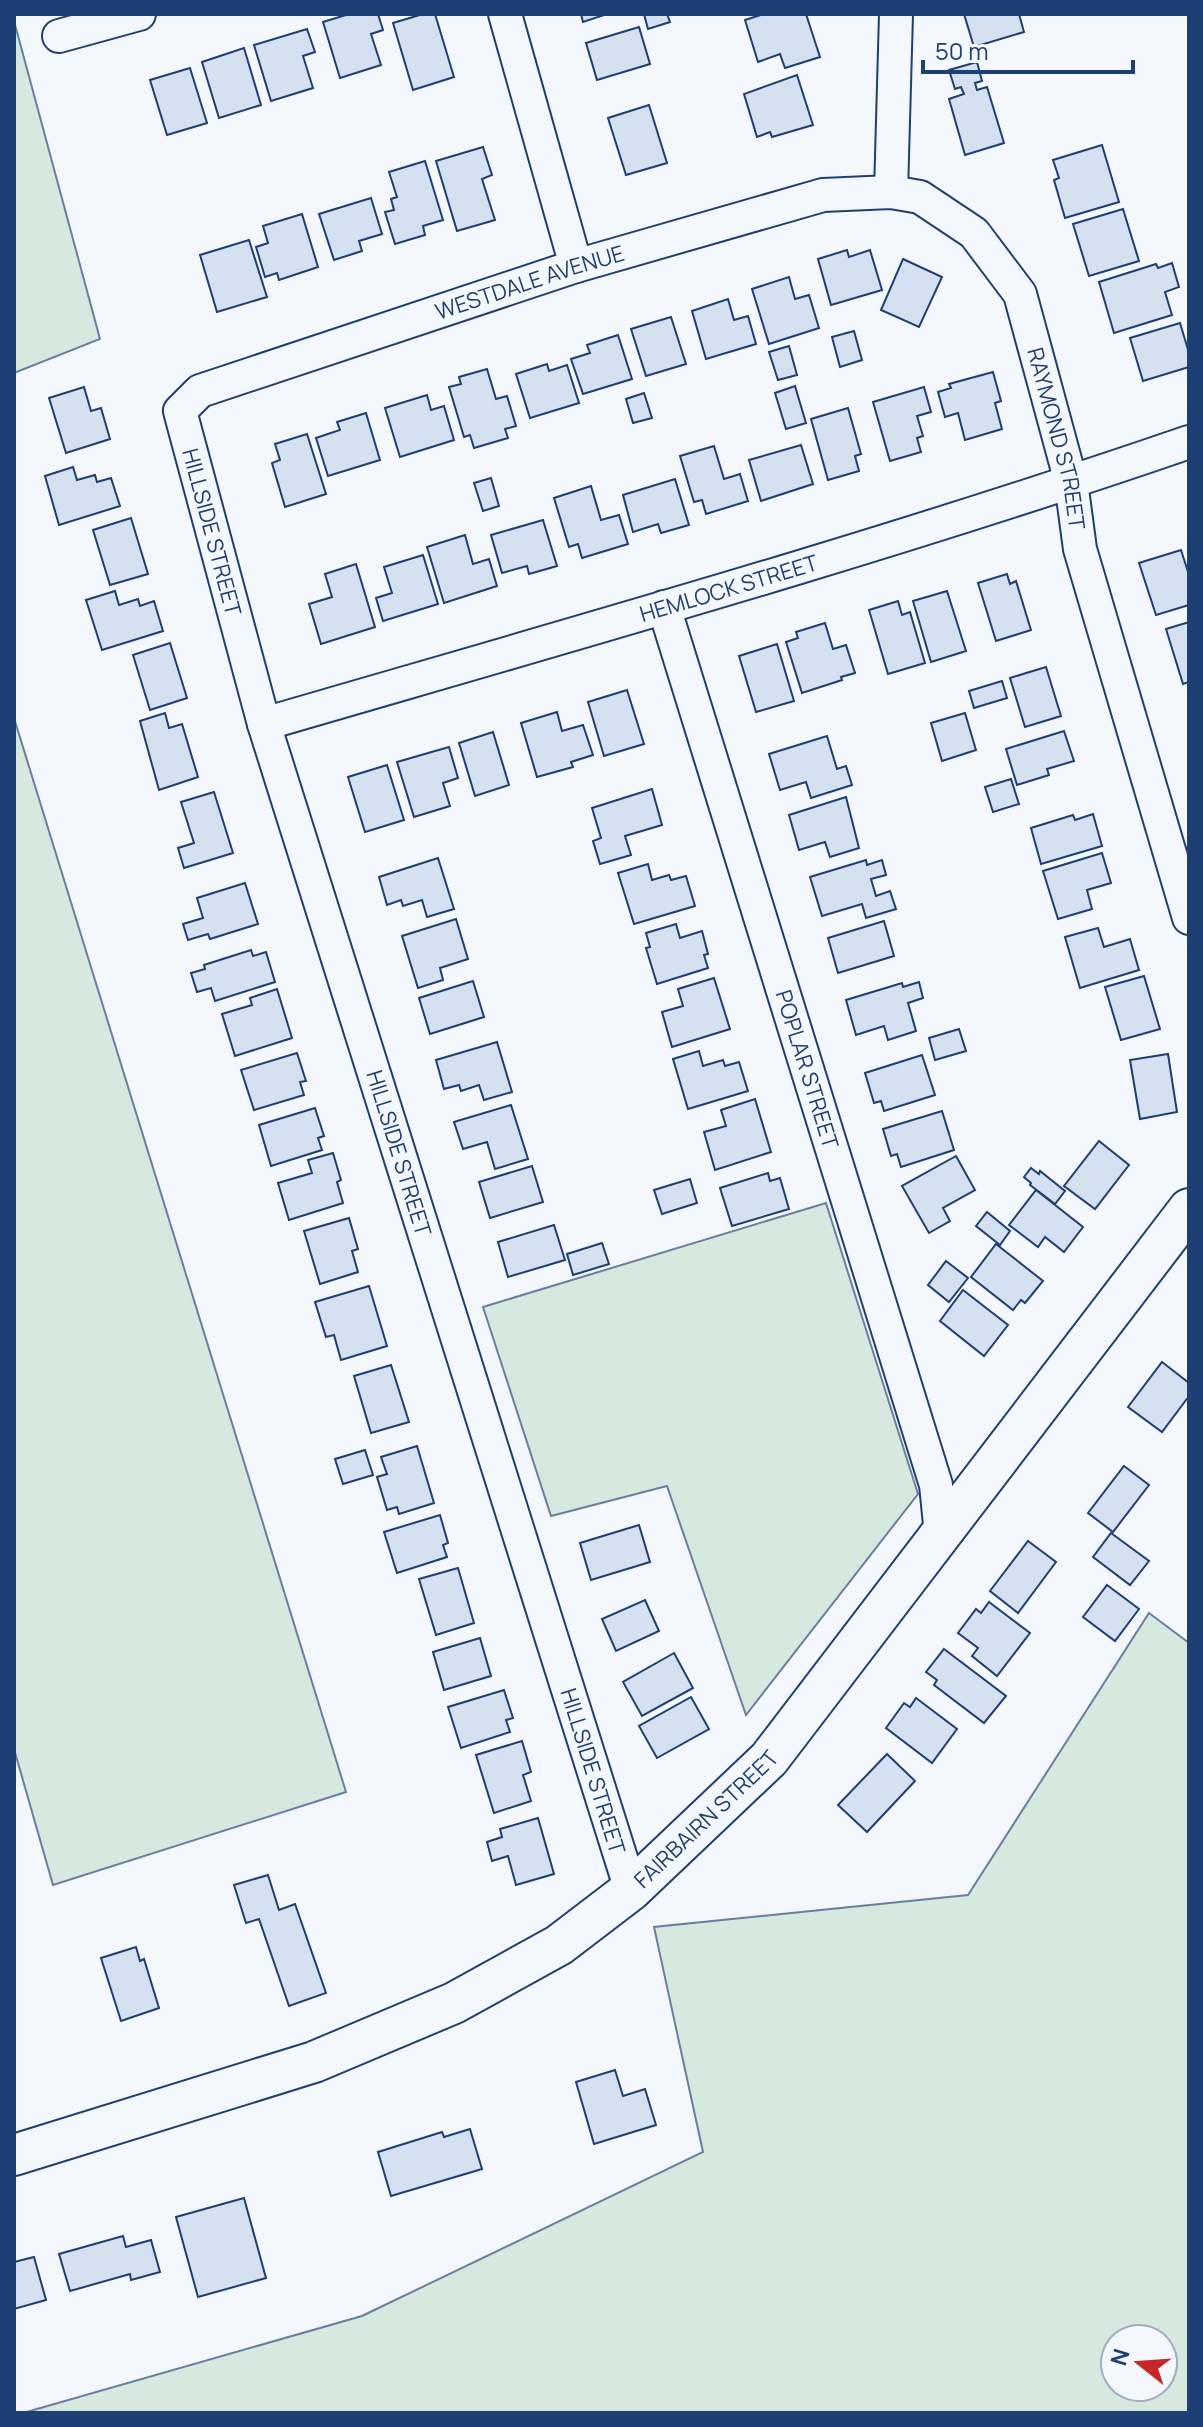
<svg xmlns="http://www.w3.org/2000/svg" width="1203" height="2427" viewBox="0 0 1203 2427" font-family="Manrope,sans-serif">
<style>
.green{fill:#d7e8df;stroke:#687fa3;stroke-width:2;fill-rule:evenodd}
.building{fill:#d5e0f0;stroke:#1d3f73;stroke-width:2}
.lines{fill:none;stroke-linecap:round;stroke-linejoin:round}
.minor-casing{stroke:#1d3f73;stroke-width:36}
.major-casing{stroke:#1d3f73;stroke-width:44}
.minor{stroke:#f4f7fb;stroke-width:32}
.major{stroke:#f4f7fb;stroke-width:40}
.labels{text-anchor:middle;dominant-baseline:central;stroke-width:6;stroke-linejoin:round;paint-order:stroke}
.street-label{font-size:22px;fill:#1d3f73;stroke:#f4f7fb}
</style>
<rect width="100%" height="100%" fill="#f4f7fb"/>
<g class="green">
<polygon points="14,21 100,339 14,373"/>
<polygon points="14,718 346,1792 53,1885 14,1749"/>
<polygon points="826,1203 918,1494 746,1715 667,1486 551,1516 483,1307"/>
<path d="M 1149,1613 L 1189,1643 L 1189,2413 L 23,2413 L 362,2316 L 703,2152 L 654,1927 L 968,1895 ZM 1163,2339 L 1163,2387 L 1115,2387 L 1115,2339 Z"/>
</g>
<g class="building">
<polygon points="349,14 378,14 383,30 371,34 381,65 340,78 323,22"/>
<polygon points="423,14 435,14 454,77 413,90 393,23"/>
<polygon points="581,14 607,14 583,22"/>
<polygon points="644,14 667,14 670,22 648,29"/>
<polygon points="764,14 806,14 820,57 785,68 780,54 758,62 745,20"/>
<polygon points="964,14 1019,14 1024,32 974,47"/>
<polygon points="639,27 650,64 597,80 586,43"/>
<polygon points="307,29 315,52 303,56 313,88 271,101 254,45"/>
<polygon points="244,48 261,105 219,118 202,62"/>
<polygon points="977,62 982,81 975,83 977,90 987,87 1004,143 965,155 949,99 964,94 961,87 955,89 949,70"/>
<polygon points="190,68 207,123 167,135 150,80"/>
<polygon points="797,75 813,125 772,137 770,132 757,137 744,94"/>
<polygon points="649,105 667,163 626,175 608,118"/>
<polygon points="1102,145 1119,202 1065,218 1054,180 1059,178 1053,160"/>
<polygon points="483,147 492,175 482,179 495,220 457,231 436,161"/>
<polygon points="425,161 443,220 423,226 425,235 395,244 385,212 394,210 391,199 397,197 389,172"/>
<polygon points="371,198 382,234 359,241 362,251 334,260 319,214"/>
<polygon points="1123,209 1139,261 1089,276 1073,224"/>
<polygon points="302,214 318,267 279,280 277,273 265,277 256,247 268,243 263,226"/>
<polygon points="249,240 267,297 217,312 200,255"/>
<polygon points="847,250 849,257 870,250 882,290 831,305 818,259"/>
<polygon points="903,259 942,277 919,327 881,310"/>
<polygon points="1172,263 1179,287 1165,292 1172,315 1114,333 1099,282 1156,264 1158,268"/>
<polygon points="789,277 795,299 809,295 819,328 769,344 752,289"/>
<polygon points="728,299 734,320 748,316 756,344 706,359 692,311"/>
<polygon points="671,317 686,364 646,376 631,329"/>
<polygon points="1180,323 1189,353 1189,367 1143,381 1130,338"/>
<polygon points="854,331 862,360 840,367 832,337"/>
<polygon points="618,335 632,379 583,394 571,359 590,353 587,345"/>
<polygon points="789,346 797,375 778,380 769,352"/>
<polygon points="547,364 549,371 567,365 579,403 530,418 516,374"/>
<polygon points="487,369 496,399 507,396 516,426 505,429 508,438 474,448 470,435 464,437 449,387 461,384 459,377"/>
<polygon points="993,372 1001,401 995,403 1002,429 965,440 958,413 945,417 938,392 951,388 949,384"/>
<polygon points="795,386 806,423 786,429 775,393"/>
<polygon points="84,387 91,411 101,408 110,439 66,453 49,398"/>
<polygon points="924,387 931,412 917,416 923,436 917,438 921,452 890,461 873,402"/>
<polygon points="644,393 652,418 633,423 626,399"/>
<polygon points="427,395 431,410 444,406 454,440 400,457 385,408"/>
<polygon points="848,408 861,454 855,456 859,471 828,480 811,419"/>
<polygon points="366,413 380,460 328,476 316,438 340,430 337,422"/>
<polygon points="307,434 326,494 285,507 272,463 280,460 275,444"/>
<polygon points="801,445 813,484 761,501 749,460"/>
<polygon points="714,446 724,479 740,474 748,501 706,514 702,500 694,502 680,456"/>
<polygon points="73,467 77,480 95,475 97,482 111,478 120,506 59,525 45,476"/>
<polygon points="491,478 499,506 483,511 474,483"/>
<polygon points="675,479 689,525 661,533 658,524 633,532 623,495"/>
<polygon points="591,486 601,520 619,515 628,544 582,558 578,544 569,547 554,498"/>
<polygon points="131,518 148,574 110,585 93,530"/>
<polygon points="543,520 557,566 529,574 527,566 502,573 491,535"/>
<polygon points="465,535 473,564 489,559 497,586 444,603 427,547"/>
<polygon points="1181,550 1189,575 1189,605 1156,615 1139,563"/>
<polygon points="423,555 438,604 383,621 376,598 392,593 384,567"/>
<polygon points="356,564 375,627 321,644 309,604 332,597 325,574"/>
<polygon points="1007,574 1010,584 1016,581 1031,630 996,641 978,583"/>
<polygon points="115,591 119,605 138,599 140,606 154,601 163,631 102,650 86,600"/>
<polygon points="947,591 966,651 931,662 913,601"/>
<polygon points="898,601 902,615 910,612 925,663 888,674 869,610"/>
<polygon points="1189,622 1189,682 1183,684 1166,629"/>
<polygon points="825,623 833,649 846,645 855,673 841,677 842,680 802,693 786,642 798,638 796,632"/>
<polygon points="170,643 187,698 150,710 133,655"/>
<polygon points="777,644 794,701 756,712 739,656"/>
<polygon points="1046,667 1061,716 1025,727 1010,678"/>
<polygon points="1002,681 1007,698 974,708 969,691"/>
<polygon points="627,690 644,744 604,756 588,702"/>
<polygon points="557,712 562,731 583,725 593,755 571,762 573,767 537,777 521,723"/>
<polygon points="165,713 169,728 182,724 198,777 159,790 140,721"/>
<polygon points="965,713 976,750 942,761 931,723"/>
<polygon points="1064,731 1074,761 1047,769 1049,775 1017,785 1006,749"/>
<polygon points="493,732 509,785 475,796 459,743"/>
<polygon points="827,736 837,769 846,766 852,785 811,798 806,782 780,790 769,754"/>
<polygon points="449,747 458,778 443,783 450,806 414,817 397,762"/>
<polygon points="387,765 404,820 365,832 348,777"/>
<polygon points="1011,779 1019,804 993,812 985,787"/>
<polygon points="652,789 662,825 625,836 631,855 600,864 593,841 601,838 592,808"/>
<polygon points="214,792 233,853 184,868 178,848 194,843 181,802"/>
<polygon points="846,797 859,848 830,857 825,842 799,850 789,815"/>
<polygon points="1093,814 1102,846 1041,864 1031,828 1073,815 1075,820"/>
<polygon points="1102,853 1111,883 1087,890 1092,909 1058,919 1043,871"/>
<polygon points="438,858 454,909 427,917 422,900 403,906 401,900 387,905 379,877"/>
<polygon points="866,860 867,865 882,860 886,875 871,879 876,896 890,891 896,909 866,918 862,904 822,916 810,877"/>
<polygon points="648,864 652,880 669,875 671,880 686,876 695,906 634,924 618,873"/>
<polygon points="245,883 258,924 210,939 208,934 188,940 183,924 203,918 197,898"/>
<polygon points="456,919 468,959 440,968 443,980 418,988 402,936"/>
<polygon points="884,921 894,956 838,973 828,938"/>
<polygon points="676,924 680,938 702,931 708,954 704,955 708,968 657,984 646,948 650,947 646,933"/>
<polygon points="1098,928 1104,947 1130,939 1139,970 1080,988 1065,937"/>
<polygon points="251,950 253,956 266,952 275,982 215,1001 211,988 197,992 191,973 205,969 204,965"/>
<polygon points="1144,976 1160,1029 1121,1040 1105,987"/>
<polygon points="714,978 730,1029 672,1047 662,1012 683,1006 678,989"/>
<polygon points="473,981 484,1017 430,1034 419,998"/>
<polygon points="919,982 923,998 908,1003 916,1031 888,1040 884,1026 856,1035 846,1000 902,983 903,987"/>
<polygon points="277,989 292,1038 235,1056 222,1014 252,1005 250,998"/>
<polygon points="959,1029 966,1051 935,1060 929,1038"/>
<polygon points="497,1042 512,1092 484,1100 479,1085 461,1091 459,1085 444,1089 436,1060"/>
<polygon points="699,1051 703,1066 723,1060 725,1066 739,1062 748,1091 688,1109 673,1059"/>
<polygon points="297,1053 306,1081 300,1082 304,1095 254,1110 241,1070"/>
<polygon points="1168,1054 1177,1112 1140,1119 1130,1060"/>
<polygon points="922,1055 935,1095 884,1111 881,1101 874,1103 865,1073"/>
<polygon points="755,1099 771,1152 715,1170 704,1132 726,1126 721,1110"/>
<polygon points="511,1105 528,1159 495,1169 487,1142 463,1149 454,1122"/>
<polygon points="315,1108 324,1136 318,1138 322,1150 271,1166 259,1125"/>
<polygon points="942,1111 954,1150 901,1167 897,1154 891,1156 883,1129"/>
<polygon points="1099,1141 1129,1165 1095,1209 1064,1186"/>
<polygon points="333,1153 341,1180 337,1182 343,1203 289,1220 278,1183 312,1173 308,1160"/>
<polygon points="956,1156 975,1190 943,1208 950,1221 929,1233 902,1186"/>
<polygon points="532,1166 543,1202 490,1218 479,1182"/>
<polygon points="1031,1168 1039,1174 1040,1171 1065,1191 1055,1204 1030,1185 1031,1183 1024,1177"/>
<polygon points="768,1173 770,1181 780,1178 789,1209 732,1226 720,1188"/>
<polygon points="690,1179 697,1203 662,1214 654,1190"/>
<polygon points="1036,1190 1083,1227 1064,1252 1045,1237 1038,1247 1009,1225"/>
<polygon points="987,1212 1010,1231 1000,1245 976,1226"/>
<polygon points="349,1218 358,1249 352,1251 358,1272 320,1284 304,1231"/>
<polygon points="554,1225 565,1260 508,1277 498,1242"/>
<polygon points="602,1243 609,1264 573,1275 567,1254"/>
<polygon points="996,1244 1043,1281 1025,1303 1021,1300 1013,1310 971,1277"/>
<polygon points="946,1261 968,1278 949,1302 928,1285"/>
<polygon points="369,1286 387,1346 341,1360 334,1335 326,1337 315,1302"/>
<polygon points="963,1290 1008,1325 984,1356 940,1321"/>
<polygon points="1162,1362 1189,1383 1189,1396 1162,1432 1128,1407"/>
<polygon points="391,1365 409,1422 371,1433 354,1376"/>
<polygon points="417,1446 434,1503 399,1514 397,1507 387,1510 377,1477 387,1474 381,1457"/>
<polygon points="365,1450 373,1475 343,1484 335,1459"/>
<polygon points="1124,1466 1149,1485 1113,1532 1088,1513"/>
<polygon points="440,1515 448,1543 443,1545 447,1557 397,1573 384,1532"/>
<polygon points="639,1525 650,1562 591,1580 580,1543"/>
<polygon points="1111,1533 1149,1561 1130,1585 1093,1557"/>
<polygon points="1028,1541 1056,1562 1018,1613 990,1591"/>
<polygon points="458,1568 474,1623 436,1635 419,1579"/>
<polygon points="1107,1585 1139,1609 1115,1641 1083,1617"/>
<polygon points="645,1600 659,1631 616,1651 602,1619"/>
<polygon points="989,1602 1030,1633 997,1676 972,1656 978,1648 958,1633 976,1609 981,1613"/>
<polygon points="480,1638 491,1676 444,1690 433,1652"/>
<polygon points="944,1649 1006,1696 984,1723 934,1685 937,1680 926,1672"/>
<polygon points="674,1653 693,1688 642,1716 623,1682"/>
<polygon points="504,1690 513,1718 506,1720 510,1732 461,1748 448,1707"/>
<polygon points="691,1697 709,1729 657,1758 639,1726"/>
<polygon points="916,1698 957,1729 932,1763 886,1728 904,1703 910,1707"/>
<polygon points="522,1741 531,1772 523,1775 531,1801 494,1813 476,1755"/>
<polygon points="887,1754 915,1781 867,1832 838,1805"/>
<polygon points="538,1818 554,1874 516,1885 508,1856 492,1861 487,1842 502,1837 500,1829"/>
<polygon points="268,1875 279,1910 295,1904 326,1993 289,2006 259,1919 246,1923 234,1885"/>
<polygon points="136,1947 140,1961 144,1959 159,2008 121,2021 101,1958"/>
<polygon points="615,2070 623,2096 645,2089 656,2125 594,2144 576,2082"/>
<polygon points="470,2129 482,2169 391,2196 378,2152 442,2132 444,2137"/>
<polygon points="244,2198 266,2278 198,2297 176,2217"/>
<polygon points="123,2236 126,2247 151,2240 160,2272 131,2280 130,2274 70,2291 59,2254"/>
<polygon points="34,2257 46,2300 14,2309 14,2262"/>
</g>
<g class="lines">
<g class="minor-casing">
<g id="minor">
<polyline points="505,14 576,266"/>
<polyline points="59,36 139,14"/>
<polyline points="891,192 896,14"/>
<path id="s1" d="M 664,607 L 936,1485 L 941,1534"/>
<path id="s2" d="M 264,724 C 573,634 884,547 1189,442"/>
<path id="s3" d="M 631,1890 L 264,724 L 180,411 L 200,391 L 576,266 L 823,195 L 891,192 L 920,197 L 974,233 L 1020,294 L 1071,482 L 1080,549 L 1189,918"/>
</g>
</g>
<g class="major-casing">
<g id="major">
<path id="s4" d="M 14,2155 L 314,2062 L 454,2003 L 559,1945 L 631,1890 L 769,1759 L 1189,1209"/>
</g>
</g>
<use href="#minor" class="minor"/>
<use href="#major" class="major"/>
</g>
<g class="labels">
<g class="street-label">
<text stroke="none"><textPath href="#s3" startOffset="1922">WESTDALE AVENUE</textPath></text>
<text stroke="none"><textPath href="#s3" startOffset="2616">RAYMOND STREET</textPath></text>
<text transform="translate(212 532) rotate(75)">HILLSIDE STREET</text>
<text stroke="none"><textPath href="#s2" startOffset="484">HEMLOCK STREET</textPath></text>
<text stroke="none"><textPath href="#s1" startOffset="484">POPLAR STREET</textPath></text>
<text transform="translate(399 1153) rotate(73)">HILLSIDE STREET</text>
<text transform="translate(593 1771) rotate(73)">HILLSIDE STREET</text>
<text stroke="none"><textPath href="#s4" startOffset="780">FAIRBAIRN STREET</textPath></text>
</g>
</g>
<rect width="1203" height="2427" fill="none" stroke="#1d3f73" stroke-width="32"/>
<g transform="translate(1139 2363) rotate(287)"><circle r="38" fill="#f4f7fb" stroke="#9eadc5" stroke-width="2"/>
<path d="M0-6L14 30L0 20L-14 30Z" fill="#c62828"/>
<text y="-12" font-size="22" font-weight="bold" text-anchor="middle" fill="#1d3f73">N</text>
</g>
<path d="M923 60v12h210v-12" fill="none" stroke="#1d3f73" stroke-width="4"/>
<text x="935" y="60" font-size="24" fill="#1d3f73" stroke="#f4f7fb" stroke-width="6" paint-order="stroke">50 m</text>
</svg>
